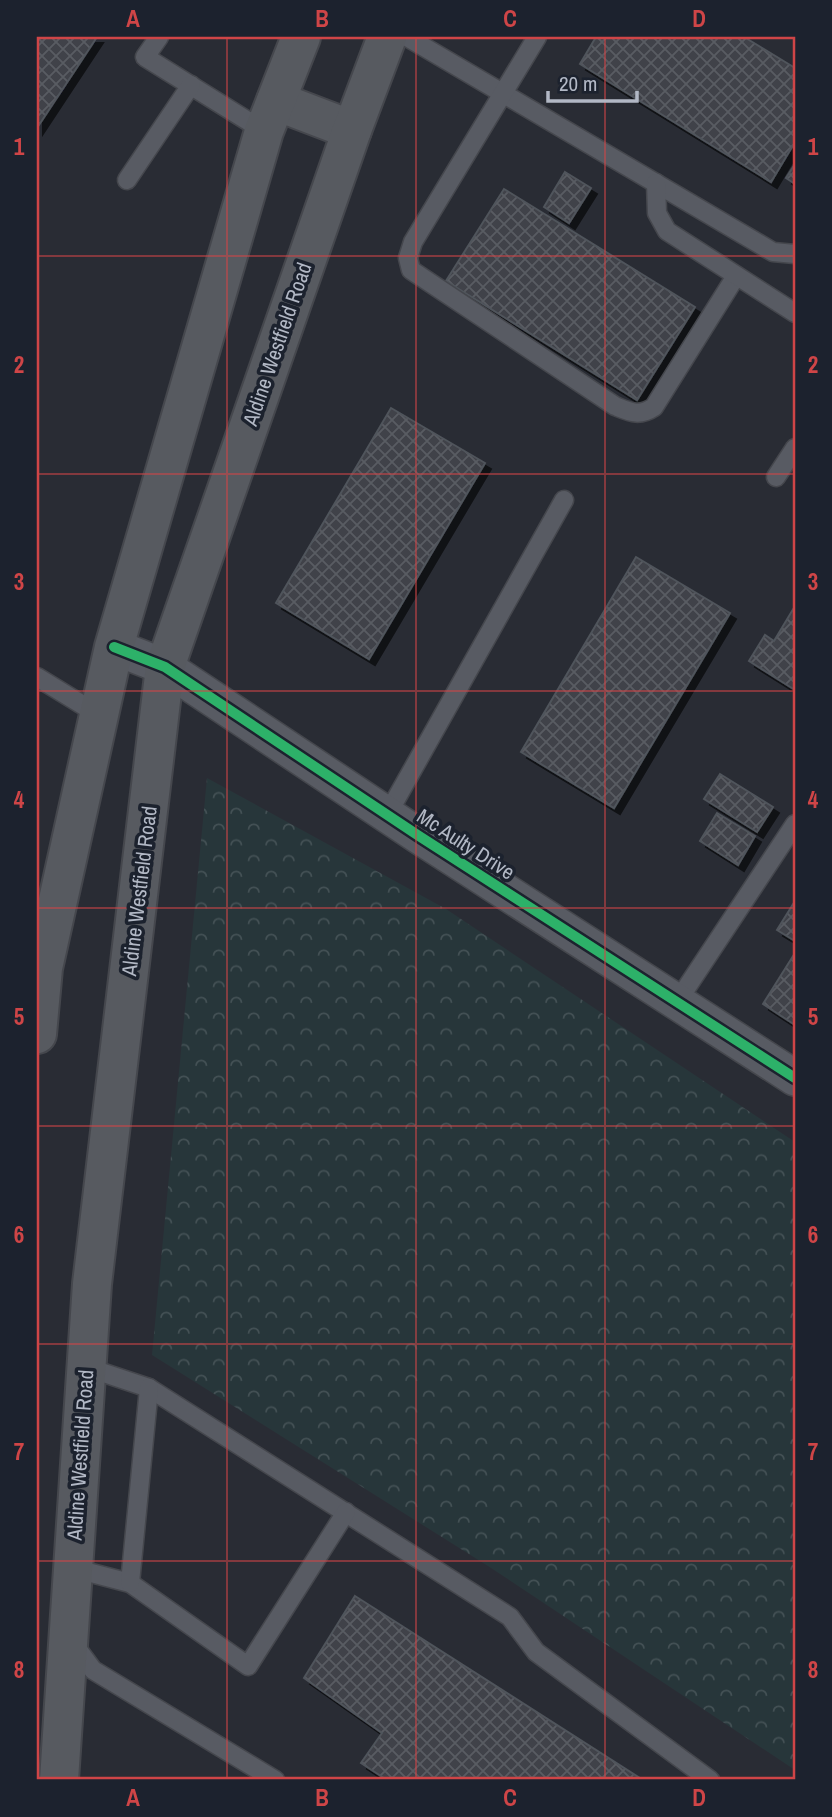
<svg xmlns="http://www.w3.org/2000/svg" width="832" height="1817" viewBox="0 0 832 1817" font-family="'Archivo Narrow',sans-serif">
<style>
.forest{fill:url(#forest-crowns)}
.building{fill:url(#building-cross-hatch);stroke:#50545b;stroke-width:2;filter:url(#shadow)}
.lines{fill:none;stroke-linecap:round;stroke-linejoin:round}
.lane-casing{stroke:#45474d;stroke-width:21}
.street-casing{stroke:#45474d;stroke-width:38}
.secondary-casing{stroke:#45474d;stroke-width:42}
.lane{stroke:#585b63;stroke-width:18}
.street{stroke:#585b63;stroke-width:35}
.secondary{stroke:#575a60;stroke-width:38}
.cycleway-casing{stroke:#1c222e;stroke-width:15}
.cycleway{stroke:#2db169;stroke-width:10}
.grid{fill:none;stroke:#cf4547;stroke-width:2;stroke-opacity:0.55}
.labels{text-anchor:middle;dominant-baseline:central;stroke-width:7;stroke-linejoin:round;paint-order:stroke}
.street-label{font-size:21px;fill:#b2b8c5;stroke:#1c222e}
.neatline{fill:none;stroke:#cf4547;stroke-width:2.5}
.grid-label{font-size:23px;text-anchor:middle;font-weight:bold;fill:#cf4547}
</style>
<defs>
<pattern id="forest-crowns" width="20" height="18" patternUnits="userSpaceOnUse" patternTransform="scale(1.75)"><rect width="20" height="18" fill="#27363a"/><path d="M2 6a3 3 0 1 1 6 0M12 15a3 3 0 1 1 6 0" fill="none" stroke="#445155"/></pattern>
<pattern id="building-cross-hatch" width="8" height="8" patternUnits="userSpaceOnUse" patternTransform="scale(1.75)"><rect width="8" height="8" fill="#404249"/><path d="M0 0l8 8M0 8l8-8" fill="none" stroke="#595b62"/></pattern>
<filter id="shadow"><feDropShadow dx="6" dy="6" stdDeviation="0" flood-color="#0009"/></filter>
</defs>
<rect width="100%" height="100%" fill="#292c34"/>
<polygon class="forest" points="207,778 446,909 795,1142 795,1770 488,1566 152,1355"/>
<g class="building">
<polygon points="37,37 97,37 37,128"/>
<polygon points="596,37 744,37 795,68 795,142 771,182 580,64"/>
<polygon points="795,164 795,184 786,178"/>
<polygon points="565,172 591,188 569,223 544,207"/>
<polygon points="504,189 695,307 637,400 446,281"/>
<polygon points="391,408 485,463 369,659 276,603"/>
<polygon points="636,557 730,613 614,808 521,752"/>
<polygon points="795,606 795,690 749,661 765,635 774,641"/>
<polygon points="720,774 773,807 757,832 704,799"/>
<polygon points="717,813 755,836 738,865 700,841"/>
<polygon points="795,901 795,941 777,930"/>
<polygon points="795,953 795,1025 763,1004"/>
<polygon points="355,1596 643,1780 387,1780 361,1763 382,1733 304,1678"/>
</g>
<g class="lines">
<g class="lane-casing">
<g id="lane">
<polyline points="159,37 145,57 264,131"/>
<polyline points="407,37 773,252 795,254"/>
<path d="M 537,37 L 413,242 L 408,258 L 411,270 L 615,406 C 630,412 639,417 654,407 L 736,276"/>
<polyline points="127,180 191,85"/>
<polyline points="656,183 657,213 667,231 795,313"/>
<polyline points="776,477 795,448"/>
<polyline points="37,677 99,715"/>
<polyline points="387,815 564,500"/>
<polyline points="677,1002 795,824"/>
<polyline points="86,1367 149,1388 510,1617 536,1652 710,1780"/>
<polyline points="72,1568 130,1583 248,1666 346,1512"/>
<polyline points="130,1583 149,1388"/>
<polyline points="73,1643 93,1670 275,1780"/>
</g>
</g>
<g class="street-casing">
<polyline id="street" points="114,647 165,667 419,836 795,1078"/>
</g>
<g class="secondary-casing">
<g id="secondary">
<polyline points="276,101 352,130"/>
<polyline points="37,1034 43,968 114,647 264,131 301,37"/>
<polyline points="59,1780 92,1284 165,667 352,130 387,37"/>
</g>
</g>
<use href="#lane" class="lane"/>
<use href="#street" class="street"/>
<use href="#secondary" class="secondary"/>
<g class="cycleway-casing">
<polyline id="cycleway" points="114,647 165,667 419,836 795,1078"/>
</g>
<use href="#cycleway" class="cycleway"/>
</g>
<path class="grid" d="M 227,37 L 227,1780M 416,37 L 416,1780M 605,37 L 605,1780M 37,256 L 795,256M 37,474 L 795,474M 37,691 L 795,691M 37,908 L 795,908M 37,1126 L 795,1126M 37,1344 L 795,1344M 37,1561 L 795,1561"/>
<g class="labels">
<g class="street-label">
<text transform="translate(277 344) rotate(-71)">Aldine Westfield Road</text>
<text transform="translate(466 844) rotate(33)">Mc Aulty Drive</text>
<text transform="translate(139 891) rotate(-83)">Aldine Westfield Road</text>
<text transform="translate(80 1455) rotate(-86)">Aldine Westfield Road</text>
</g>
</g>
<rect width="832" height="1817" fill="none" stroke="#1c222e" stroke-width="77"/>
<path d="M548 91v10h89v-10" fill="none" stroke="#b2b8c5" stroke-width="3.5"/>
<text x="559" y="91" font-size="21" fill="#b2b8c5" stroke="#1c222e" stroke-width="5" paint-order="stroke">20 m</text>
<rect x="38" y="38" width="756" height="1740" class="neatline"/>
<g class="grid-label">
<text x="133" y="27">A</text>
<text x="322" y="27">B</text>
<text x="510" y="27">C</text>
<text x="699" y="27">D</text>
<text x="19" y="155">1</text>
<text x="813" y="155">1</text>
<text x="19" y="373">2</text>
<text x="813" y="373">2</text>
<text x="19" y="590">3</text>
<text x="813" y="590">3</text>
<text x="19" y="808">4</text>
<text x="813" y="808">4</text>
<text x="19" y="1025">5</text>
<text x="813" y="1025">5</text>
<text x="19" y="1243">6</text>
<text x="813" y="1243">6</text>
<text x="19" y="1460">7</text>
<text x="813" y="1460">7</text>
<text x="19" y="1678">8</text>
<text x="813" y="1678">8</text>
<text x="133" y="1806">A</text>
<text x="322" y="1806">B</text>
<text x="510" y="1806">C</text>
<text x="699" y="1806">D</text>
</g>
</svg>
